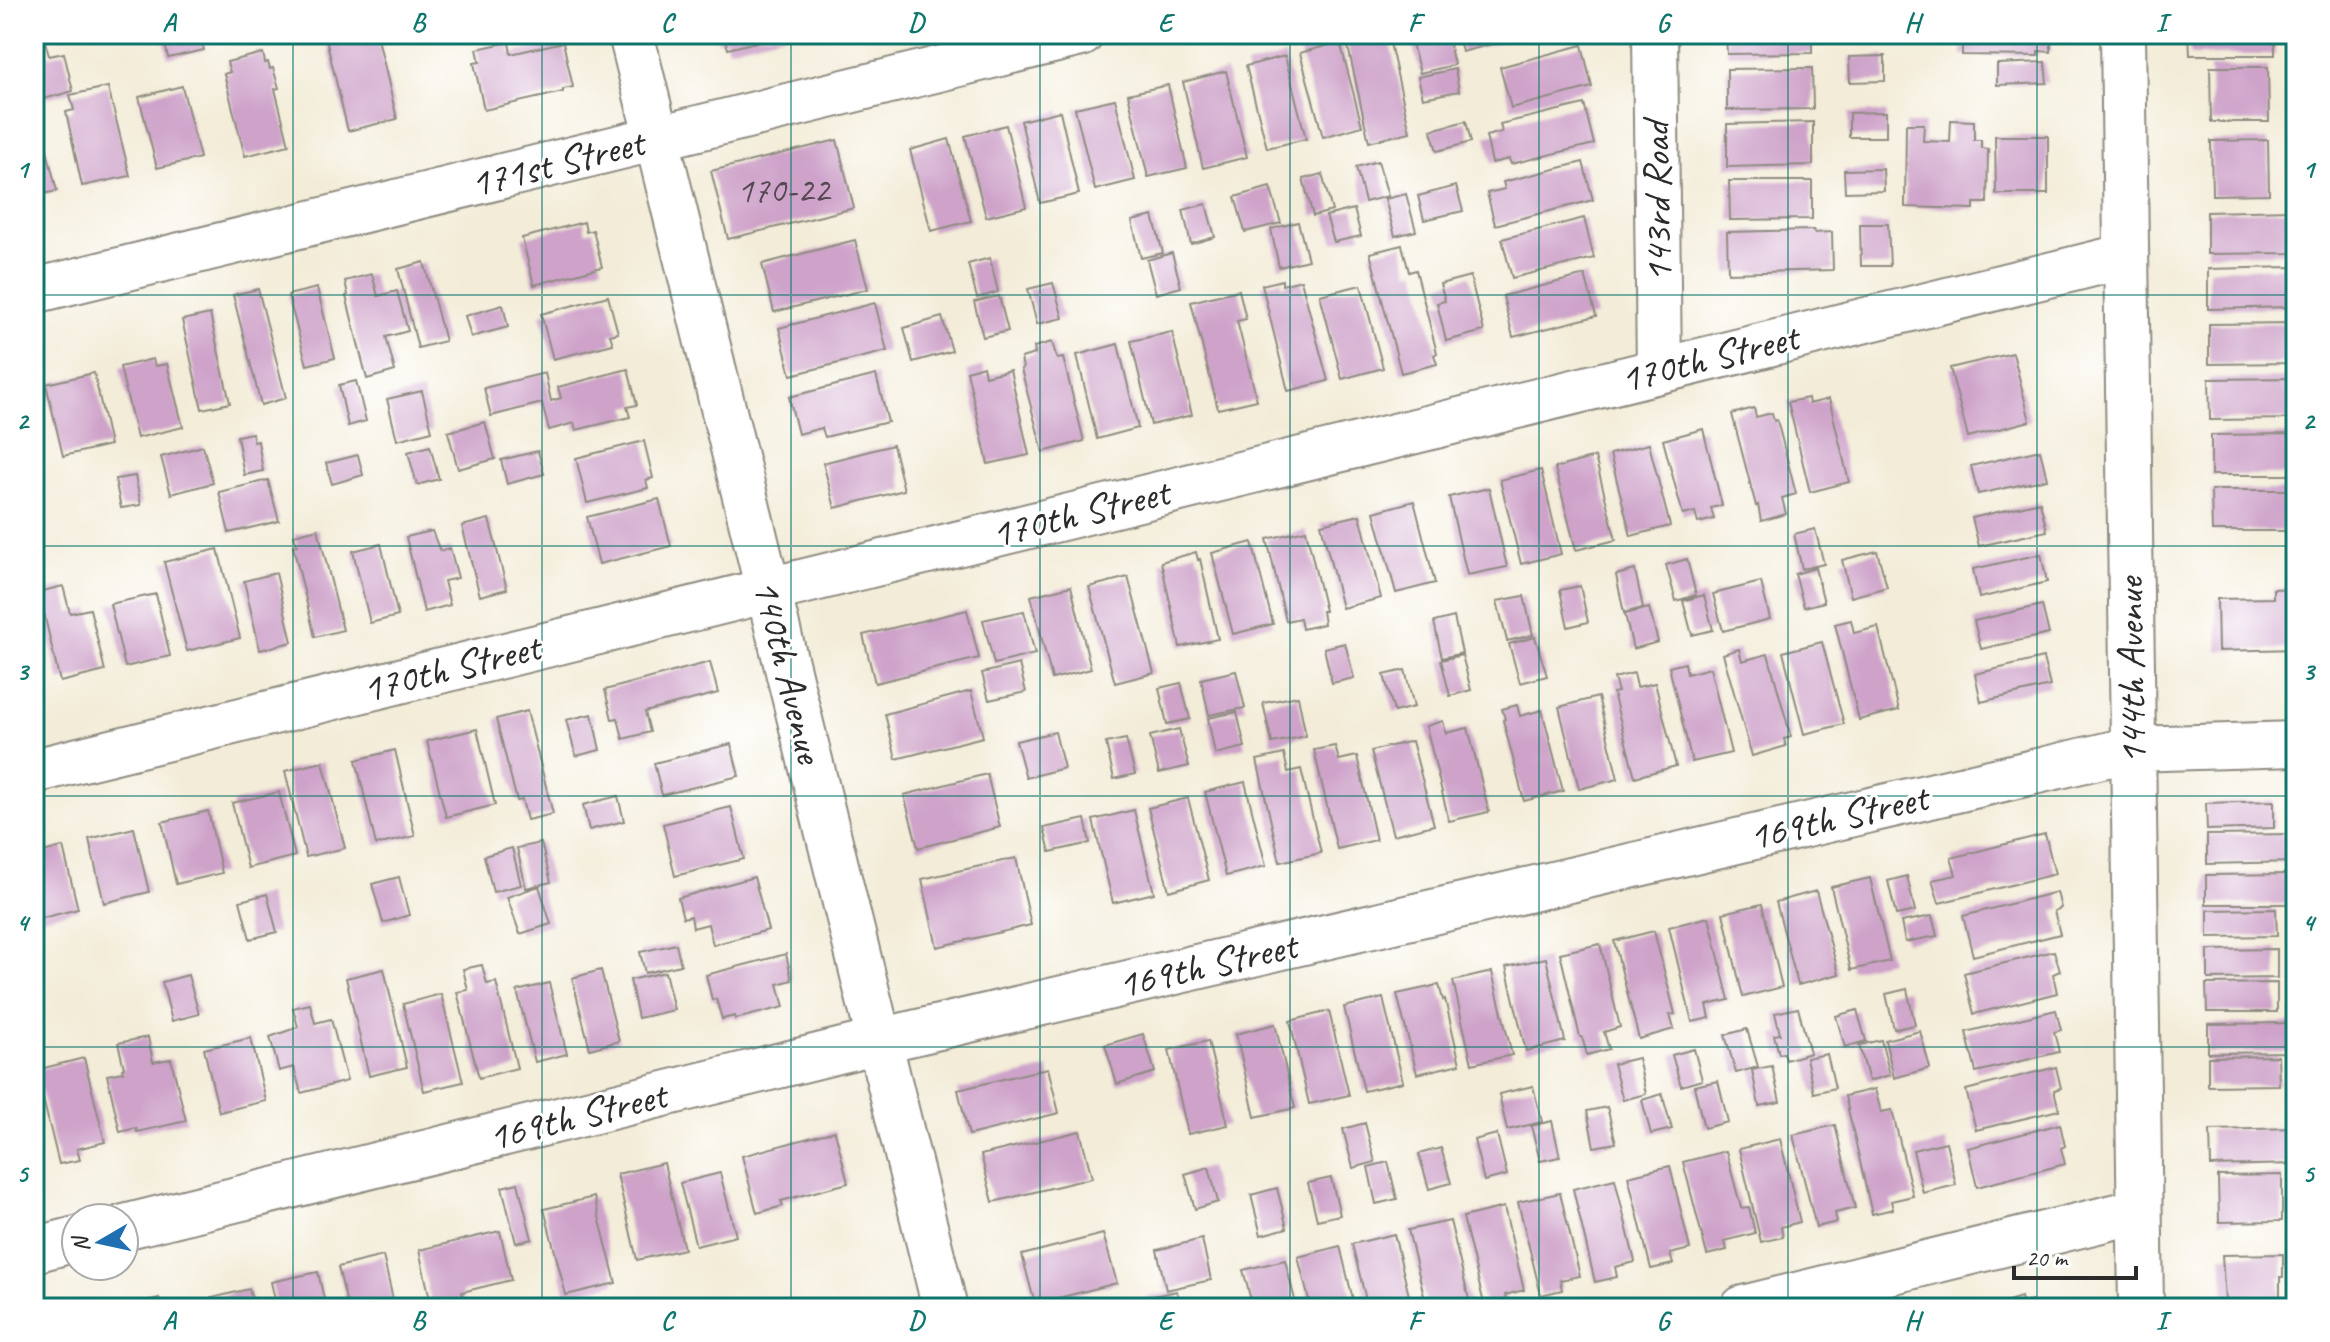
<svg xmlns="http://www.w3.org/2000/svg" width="2330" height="1342" viewBox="0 0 2330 1342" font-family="Caveat,sans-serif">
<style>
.building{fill:#cea2c9}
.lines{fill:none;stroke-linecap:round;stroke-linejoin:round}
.street-casing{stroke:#8f8c82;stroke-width:48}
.street{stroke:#fff;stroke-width:44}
.grid{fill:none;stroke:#0f766e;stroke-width:2;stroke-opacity:0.55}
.labels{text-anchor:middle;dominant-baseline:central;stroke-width:6;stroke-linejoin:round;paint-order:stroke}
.number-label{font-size:36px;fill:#544952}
.street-label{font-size:40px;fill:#2b2b2b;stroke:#fff}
.neatline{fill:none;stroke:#0f766e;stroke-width:3}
.grid-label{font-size:26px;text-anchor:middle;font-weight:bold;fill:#0f766e}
</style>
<rect width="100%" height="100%" fill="#fff"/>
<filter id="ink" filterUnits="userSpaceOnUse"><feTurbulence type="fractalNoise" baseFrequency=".0125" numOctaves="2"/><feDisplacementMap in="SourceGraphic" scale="16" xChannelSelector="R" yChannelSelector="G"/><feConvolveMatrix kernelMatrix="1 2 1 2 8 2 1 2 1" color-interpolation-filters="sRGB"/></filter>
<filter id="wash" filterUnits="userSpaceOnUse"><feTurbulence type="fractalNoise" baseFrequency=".006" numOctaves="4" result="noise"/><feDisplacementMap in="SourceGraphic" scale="32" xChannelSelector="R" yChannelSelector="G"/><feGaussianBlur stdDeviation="1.8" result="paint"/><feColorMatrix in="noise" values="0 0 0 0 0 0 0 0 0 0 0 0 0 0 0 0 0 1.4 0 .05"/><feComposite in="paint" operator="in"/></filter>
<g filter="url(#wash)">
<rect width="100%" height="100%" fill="#f3ecd8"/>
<g id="blocks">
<path class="building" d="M 34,34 L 43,34 L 49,56 L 64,53 L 73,91 L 44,99 L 34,59 Z
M 163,34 L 200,34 L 204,50 L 168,58 Z
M 347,34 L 377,34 L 397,119 L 348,131 L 326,39 Z
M 716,34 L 784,34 L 784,35 L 728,49 L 725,39 L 718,41 Z
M 1379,34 L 1388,34 L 1410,132 L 1369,142 L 1347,42 Z
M 1418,34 L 1447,34 L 1454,65 L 1420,73 L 1410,36 Z
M 1458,34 L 1526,34 L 1526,35 L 1462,52 Z
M 1726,34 L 1812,34 L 1812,53 L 1727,54 Z
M 1962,34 L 2051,34 L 2051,52 L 2038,51 L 2038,56 L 1962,55 Z
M 2189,34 L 2275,34 L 2275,55 L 2190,55 Z
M 509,42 L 511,54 L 563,42 L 573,87 L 563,89 L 563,92 L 484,110 L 474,63 L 480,62 L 477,49 Z
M 1340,42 L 1362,126 L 1323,137 L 1300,53 Z
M 1582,45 L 1592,87 L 1511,108 L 1500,67 Z
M 263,53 L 265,63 L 268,62 L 270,69 L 273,68 L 279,88 L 275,89 L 289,145 L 245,156 L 224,74 L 230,72 L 227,62 Z
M 1285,56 L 1306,139 L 1267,148 L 1246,66 Z
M 1885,56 L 1885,81 L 1850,82 L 1849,57 Z
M 2045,62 L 2047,83 L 1997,85 L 1997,64 Z
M 2210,67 L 2268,67 L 2269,122 L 2211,122 Z
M 1812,68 L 1813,109 L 1727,110 L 1727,69 Z
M 1455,69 L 1459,91 L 1423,98 L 1418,77 Z
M 1226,71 L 1247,157 L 1203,168 L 1183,82 Z
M 1168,85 L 1187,168 L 1148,177 L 1128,94 Z
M 182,86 L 200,158 L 157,168 L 139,97 Z
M 108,87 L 130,176 L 82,186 L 66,112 L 74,110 L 70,95 Z
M 1115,99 L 1135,180 L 1095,190 L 1075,108 Z
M 1584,104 L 1594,144 L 1511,164 L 1509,159 L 1492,163 L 1486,136 L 1502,132 L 1500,124 Z
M 1060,111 L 1079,194 L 1040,203 L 1021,121 Z
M 1886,112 L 1886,137 L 1849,137 L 1849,113 Z
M 39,119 L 57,191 L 34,196 L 34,120 Z
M 1951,120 L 1974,121 L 1974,140 L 1981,140 L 1981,148 L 1988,149 L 1987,203 L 1974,203 L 1974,209 L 1905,207 L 1906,124 L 1924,124 L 1923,141 L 1950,142 Z
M 1466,121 L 1471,142 L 1437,151 L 1431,130 Z
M 1813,122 L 1813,165 L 1727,167 L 1727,124 Z
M 1006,125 L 1026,207 L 986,217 L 965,136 Z
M 1995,136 L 2048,136 L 2048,194 L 1996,194 Z
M 949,139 L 971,221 L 931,231 L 910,150 Z
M 837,140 L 854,208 L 728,239 L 711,171 Z
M 2268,140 L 2269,194 L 2212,195 L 2211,141 Z
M 1378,161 L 1388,196 L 1365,202 L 1356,167 Z
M 1583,162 L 1593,200 L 1495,225 L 1487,193 L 1505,189 L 1503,182 Z
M 1883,169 L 1884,191 L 1845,192 L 1844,170 Z
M 1322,174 L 1332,211 L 1313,216 L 1303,179 Z
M 1729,181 L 1812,181 L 1812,219 L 1730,220 Z
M 1456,186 L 1463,211 L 1424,220 L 1418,196 Z
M 1270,187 L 1281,223 L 1245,232 L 1235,197 Z
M 1406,194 L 1416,231 L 1395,236 L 1385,199 Z
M 1206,204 L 1215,237 L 1191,244 L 1183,210 Z
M 1354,209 L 1361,236 L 1334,242 L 1326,216 Z
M 2291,210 L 2292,222 L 2296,222 L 2296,243 L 2291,243 L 2292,253 L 2207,254 L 2207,212 Z
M 1153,216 L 1163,253 L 1141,258 L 1132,221 Z
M 1584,218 L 1594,258 L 1512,278 L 1502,239 Z
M 584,222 L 586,232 L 593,230 L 602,267 L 534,285 L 522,238 Z
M 1298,222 L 1308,260 L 1279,267 L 1271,229 Z
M 1860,224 L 1888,224 L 1890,266 L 1861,266 Z
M 1814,230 L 1814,233 L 1832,232 L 1833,270 L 1728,273 L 1727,232 Z
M 855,240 L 868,289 L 774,312 L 762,264 Z
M 1402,245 L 1409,272 L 1416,270 L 1437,353 L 1434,355 L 1437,364 L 1401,373 L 1370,253 Z
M 1172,253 L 1181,287 L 1156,294 L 1147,260 Z
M 990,258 L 998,292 L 977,298 L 968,264 Z
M 424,262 L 445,341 L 418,348 L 398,269 Z
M 2291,267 L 2292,307 L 2208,309 L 2208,269 Z
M 372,274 L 378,296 L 397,291 L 408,331 L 386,337 L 395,371 L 367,379 L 346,296 L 348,295 L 345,281 Z
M 1585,275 L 1596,316 L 1513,337 L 1503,296 Z
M 1470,276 L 1484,331 L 1446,341 L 1437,303 L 1445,301 L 1440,284 Z
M 1282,280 L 1282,285 L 1301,280 L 1328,381 L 1288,391 L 1262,285 Z
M 1053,283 L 1063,318 L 1037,324 L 1028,289 Z
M 1361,285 L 1383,368 L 1342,379 L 1320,295 Z
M 317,288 L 335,358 L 307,365 L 288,295 Z
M 258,289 L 286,398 L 261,405 L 233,295 Z
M 1239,290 L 1246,319 L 1237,321 L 1257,400 L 1218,409 L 1191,302 Z
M 608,296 L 618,333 L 610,335 L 613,344 L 553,359 L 541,314 Z
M 999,296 L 1008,331 L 983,337 L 974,302 Z
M 875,303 L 887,351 L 791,375 L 779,328 Z
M 503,305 L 508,327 L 471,337 L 465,316 Z
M 210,314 L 230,403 L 202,409 L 182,320 Z
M 942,317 L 952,351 L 913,362 L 904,328 Z
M 2294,323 L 2294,363 L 2209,364 L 2209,324 Z
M 1172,332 L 1192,415 L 1151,425 L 1131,341 Z
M 1052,342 L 1057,359 L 1063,358 L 1084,441 L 1043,452 L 1021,369 L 1023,368 L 1021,358 L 1035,354 L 1034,347 Z
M 1118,344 L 1138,428 L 1097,439 L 1077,355 Z
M 2013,353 L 2030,421 L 1968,437 L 1950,368 Z
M 153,359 L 155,366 L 167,364 L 183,427 L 137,438 L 120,367 Z
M 983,366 L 985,376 L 1010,370 L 1029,455 L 988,464 L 967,371 Z
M 628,369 L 637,405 L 627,407 L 630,417 L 576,430 L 574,423 L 549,430 L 542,403 L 491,416 L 484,388 L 545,373 L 551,401 L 561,398 L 558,387 Z
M 94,373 L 110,445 L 63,456 L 46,384 Z
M 876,375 L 888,422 L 825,437 L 822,428 L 798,434 L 789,397 Z
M 2296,378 L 2296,403 L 2292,403 L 2292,419 L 2210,420 L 2209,379 Z
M 356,381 L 366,421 L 348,426 L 339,385 Z
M 422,391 L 432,431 L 397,440 L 387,399 Z
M 1808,398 L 1809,404 L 1829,399 L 1849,482 L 1810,492 L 1788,402 Z
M 1754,408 L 1756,417 L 1772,413 L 1774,421 L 1777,420 L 1796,494 L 1782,498 L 1786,514 L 1761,521 L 1758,505 L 1756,506 L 1732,414 Z
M 485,422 L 495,459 L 458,469 L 448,432 Z
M 1703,429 L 1722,505 L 1711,508 L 1714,519 L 1698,523 L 1695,512 L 1683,515 L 1663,440 Z
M 252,433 L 254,442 L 258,441 L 263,471 L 244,475 L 237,436 Z
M 2294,434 L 2295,475 L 2211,475 L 2211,435 Z
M 644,441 L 653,478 L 646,480 L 648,488 L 587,503 L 576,458 Z
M 1649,444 L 1670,526 L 1631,536 L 1610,454 Z
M 893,445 L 904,490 L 835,508 L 823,463 Z
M 203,446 L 213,483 L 171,494 L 161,457 Z
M 430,446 L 439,479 L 417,485 L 408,452 Z
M 2040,450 L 2047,479 L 1978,494 L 1971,466 Z
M 538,451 L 544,474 L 507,484 L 501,460 Z
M 358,455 L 363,475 L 332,484 L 326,463 Z
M 1595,457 L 1616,540 L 1576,550 L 1555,468 Z
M 1541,470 L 1561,554 L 1521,564 L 1500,480 Z
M 135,476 L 141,505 L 121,508 L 115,479 Z
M 268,480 L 279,521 L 229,533 L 219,492 Z
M 1489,488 L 1507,567 L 1467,575 L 1449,497 Z
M 2211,490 L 2296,490 L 2296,531 L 2212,531 Z
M 659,499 L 671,546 L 599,564 L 587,517 Z
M 1414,501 L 1435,583 L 1396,593 L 1374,512 Z
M 2040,502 L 2047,531 L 1979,546 L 1972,518 Z
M 1360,515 L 1381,598 L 1342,608 L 1321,524 Z
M 489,519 L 507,589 L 480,596 L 462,526 Z
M 318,529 L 343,630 L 315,637 L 293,546 L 297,545 L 294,535 Z
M 1815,529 L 1824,564 L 1802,569 L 1794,534 Z
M 1306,530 L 1325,611 L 1322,611 L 1324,624 L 1302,629 L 1300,618 L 1286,621 L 1267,539 Z
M 432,531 L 440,551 L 450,548 L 458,578 L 444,581 L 450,605 L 424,612 L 406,537 Z
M 1252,542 L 1273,624 L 1233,634 L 1212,553 Z
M 381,544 L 398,616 L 370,623 L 353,551 Z
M 218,549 L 240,638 L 187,651 L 164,562 Z
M 1877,551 L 1887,587 L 1851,597 L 1842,560 Z
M 1196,552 L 1198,560 L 1200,559 L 1218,639 L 1180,647 L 1161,562 Z
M 2041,554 L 2047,582 L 1979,598 L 1973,569 Z
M 1687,559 L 1696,595 L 1676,601 L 1666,565 Z
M 1815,568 L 1824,602 L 1804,607 L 1795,574 Z
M 1635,570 L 1643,608 L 1624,613 L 1616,575 Z
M 276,573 L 292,642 L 260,650 L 244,581 Z
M 1128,577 L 1154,673 L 1115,683 L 1089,587 Z
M 1761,582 L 1770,619 L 1723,631 L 1713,594 Z
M 63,586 L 70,613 L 90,609 L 105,671 L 60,682 L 39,592 Z
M 1071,586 L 1091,669 L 1052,679 L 1031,596 Z
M 1580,586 L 1588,622 L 1568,627 L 1560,590 Z
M 2296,588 L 2296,649 L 2218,651 L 2217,599 L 2273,598 L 2273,589 Z
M 156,594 L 170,656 L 125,667 L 110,604 Z
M 1704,595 L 1713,630 L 1692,635 L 1683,601 Z
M 1524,596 L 1533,635 L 1507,641 L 1497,601 Z
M 2042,605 L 2049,634 L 1981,649 L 1974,621 Z
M 1649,608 L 1658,642 L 1633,649 L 1625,614 Z
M 967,610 L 979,658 L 875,683 L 863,635 Z
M 1024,611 L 1035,654 L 994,664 L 983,620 Z
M 1454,617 L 1462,653 L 1442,658 L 1434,622 Z
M 1851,620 L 1854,633 L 1878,627 L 1899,710 L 1859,720 L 1835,624 Z
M 1535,637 L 1547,676 L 1520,683 L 1509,644 Z
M 1822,642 L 1844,724 L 1804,734 L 1783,652 Z
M 1345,643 L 1354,678 L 1332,683 L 1324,648 Z
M 1739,649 L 1742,661 L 1768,654 L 1791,737 L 1784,739 L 1786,746 L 1752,756 L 1723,654 Z
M 1462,655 L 1471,690 L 1450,696 L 1441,660 Z
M 2043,658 L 2050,686 L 1981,702 L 1975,674 Z
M 710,662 L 718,693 L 645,712 L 650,732 L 623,739 L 618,718 L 612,719 L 605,690 Z
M 1685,663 L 1687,674 L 1710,668 L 1731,753 L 1692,762 L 1669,667 Z
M 1019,664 L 1026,692 L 989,700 L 982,673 Z
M 1405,670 L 1414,707 L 1394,712 L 1384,675 Z
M 1236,671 L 1245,708 L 1209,715 L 1201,679 Z
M 1634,673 L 1637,687 L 1655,683 L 1676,766 L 1635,777 L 1613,693 L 1618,692 L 1614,678 Z
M 1181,683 L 1190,719 L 1167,724 L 1159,688 Z
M 971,691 L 983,737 L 896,759 L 885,714 Z
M 1298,696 L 1306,736 L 1272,743 L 1263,703 Z
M 1598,697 L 1618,779 L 1579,789 L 1559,707 Z
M 1517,705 L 1520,716 L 1542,710 L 1563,791 L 1524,801 L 1503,720 L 1505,719 L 1502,709 Z
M 527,711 L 553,814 L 527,820 L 522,800 L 517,801 L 496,719 Z
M 1237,712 L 1245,747 L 1215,754 L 1208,718 Z
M 592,714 L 600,750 L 576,756 L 566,720 Z
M 1443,721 L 1446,733 L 1468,728 L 1489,812 L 1449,821 L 1426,726 Z
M 477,729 L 495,805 L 446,817 L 427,741 Z
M 1179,729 L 1189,766 L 1159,773 L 1150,736 Z
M 1055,732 L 1064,768 L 1026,778 L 1016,741 Z
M 1126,739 L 1135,774 L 1114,779 L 1106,743 Z
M 1412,741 L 1434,825 L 1393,835 L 1371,751 Z
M 731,744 L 739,776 L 662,795 L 654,763 Z
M 1335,746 L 1339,760 L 1357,756 L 1376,840 L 1337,849 L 1314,750 Z
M 395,750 L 415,836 L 376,845 L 356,760 Z
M 1284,754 L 1288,772 L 1301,769 L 1321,853 L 1280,862 L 1257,760 Z
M 323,762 L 345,848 L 306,857 L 285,771 Z
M 987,774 L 1000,827 L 918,848 L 904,795 Z
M 1245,782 L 1266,866 L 1226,876 L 1205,792 Z
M 279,792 L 295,856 L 248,868 L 232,803 Z
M 618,796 L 624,821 L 589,830 L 583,805 Z
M 1188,798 L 1209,880 L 1169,891 L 1148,808 Z
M 2274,801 L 2274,828 L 2207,830 L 2206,803 Z
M 731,807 L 744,859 L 675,876 L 663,824 Z
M 1134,810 L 1154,893 L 1113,903 L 1093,820 Z
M 208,811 L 222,873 L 176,884 L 162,822 Z
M 1085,819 L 1090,843 L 1050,852 L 1044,828 Z
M 134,828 L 149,892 L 104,903 L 89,839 Z
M 2045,834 L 2055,874 L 1939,903 L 1932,880 L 1956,875 L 1951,858 Z
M 2296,834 L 2296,862 L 2207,864 L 2207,835 Z
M 541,843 L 551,882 L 526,888 L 517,848 Z
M 63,847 L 78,909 L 34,920 L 34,854 Z
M 512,848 L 521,885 L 493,892 L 484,856 Z
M 1016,858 L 1031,925 L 937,947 L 922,879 Z
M 2291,874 L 2290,904 L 2206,904 L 2206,875 Z
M 1907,876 L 1915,911 L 1896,915 L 1888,881 Z
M 399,877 L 409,915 L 383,923 L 372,884 Z
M 754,877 L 768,930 L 713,945 L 708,924 L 693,928 L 691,916 L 683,918 L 678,898 Z
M 1870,878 L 1890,961 L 1851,970 L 1831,887 Z
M 539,886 L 551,924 L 520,934 L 507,897 Z
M 1816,891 L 1839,974 L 1798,985 L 1776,902 Z
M 2057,892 L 2061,908 L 2054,911 L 2060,934 L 1973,956 L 1963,916 Z
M 267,894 L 277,932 L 250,939 L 240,901 Z
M 1762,904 L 1782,987 L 1743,997 L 1723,913 Z
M 2276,909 L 2277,936 L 2208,937 L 2208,910 Z
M 1932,916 L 1937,936 L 1905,942 L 1901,922 Z
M 1709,917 L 1729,1000 L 1707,1005 L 1710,1018 L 1692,1022 L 1669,927 Z
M 1654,931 L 1675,1014 L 1670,1015 L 1674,1029 L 1639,1039 L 1614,941 Z
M 676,944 L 681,965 L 645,973 L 640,952 Z
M 1600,944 L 1620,1027 L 1604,1032 L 1609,1049 L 1587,1055 L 1582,1037 L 1580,1037 L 1560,953 Z
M 2277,949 L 2277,978 L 2208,979 L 2208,950 Z
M 2054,951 L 2060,971 L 2053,974 L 2057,993 L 1974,1014 L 1964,973 Z
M 786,954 L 792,980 L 778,984 L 784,1007 L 735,1019 L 735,1016 L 722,1019 L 716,999 L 712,1000 L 706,975 Z
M 1546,958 L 1565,1041 L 1526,1051 L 1506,967 Z
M 482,965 L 487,984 L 496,982 L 517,1068 L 479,1078 L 457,992 L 468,990 L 463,969 Z
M 384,969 L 407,1067 L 369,1076 L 346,978 Z
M 601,970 L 619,1041 L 590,1049 L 572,978 Z
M 665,972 L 674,1010 L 638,1018 L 630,980 Z
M 1492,972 L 1512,1055 L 1472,1064 L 1453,981 Z
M 188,975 L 199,1014 L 172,1021 L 162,982 Z
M 549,983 L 567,1054 L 535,1062 L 517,991 Z
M 2277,983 L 2277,1012 L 2207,1012 L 2206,984 Z
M 1439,985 L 1443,1000 L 1445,999 L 1460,1064 L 1417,1074 L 1397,994 Z
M 1907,989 L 1915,1025 L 1894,1029 L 1886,994 Z
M 441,994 L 463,1082 L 424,1091 L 403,1004 Z
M 1383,998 L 1403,1082 L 1364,1091 L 1344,1007 Z
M 310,1004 L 315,1023 L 331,1019 L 347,1081 L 301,1093 L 294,1067 L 279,1071 L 270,1037 L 298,1027 L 293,1008 Z
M 1798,1008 L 1810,1053 L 1786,1060 L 1784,1053 L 1779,1054 L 1774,1035 L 1780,1034 L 1775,1013 Z
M 1857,1010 L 1866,1041 L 1845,1047 L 1836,1016 Z
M 2056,1010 L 2061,1030 L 2054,1032 L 2059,1052 L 1976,1072 L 1966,1032 Z
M 1329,1011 L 1349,1095 L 1309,1104 L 1290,1021 Z
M 2296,1023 L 2296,1052 L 2208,1053 L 2208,1024 Z
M 1275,1024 L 1295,1108 L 1255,1117 L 1236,1034 Z
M 1747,1029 L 1758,1067 L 1736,1073 L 1725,1035 Z
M 1920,1031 L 1930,1068 L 1894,1078 L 1885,1040 Z
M 1143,1034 L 1155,1072 L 1117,1084 L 1105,1045 Z
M 148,1037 L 153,1062 L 171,1059 L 186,1121 L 137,1132 L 136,1128 L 120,1132 L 107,1075 L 123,1072 L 122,1069 L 124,1068 L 118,1043 Z
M 251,1038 L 266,1101 L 219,1112 L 204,1049 Z
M 1881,1040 L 1890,1075 L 1869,1081 L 1859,1045 Z
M 1208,1041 L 1228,1125 L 1188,1134 L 1169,1050 Z
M 1694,1049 L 1702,1080 L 1681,1086 L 1672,1055 Z
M 1827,1054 L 1835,1088 L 1814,1093 L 1806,1058 Z
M 2278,1056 L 2279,1085 L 2208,1086 L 2208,1057 Z
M 84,1058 L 105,1142 L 77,1149 L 80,1160 L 59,1164 L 36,1070 Z
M 1638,1058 L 1646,1094 L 1623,1100 L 1613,1064 Z
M 1772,1066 L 1780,1102 L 1759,1106 L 1752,1070 Z
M 2056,1067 L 2061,1088 L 2054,1090 L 2059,1110 L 1976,1130 L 1966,1090 Z
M 1048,1068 L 1059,1113 L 969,1135 L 958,1090 Z
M 1718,1081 L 1728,1122 L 1704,1128 L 1694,1086 Z
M 1533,1086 L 1542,1122 L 1507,1130 L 1499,1094 Z
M 1875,1089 L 1881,1112 L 1892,1110 L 1913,1196 L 1891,1201 L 1893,1209 L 1872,1214 L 1845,1096 Z
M 1662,1094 L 1672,1129 L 1651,1134 L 1642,1100 Z
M 1607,1107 L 1616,1143 L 1594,1147 L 1587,1111 Z
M 1552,1121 L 1560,1157 L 1540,1161 L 1531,1126 Z
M 1365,1123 L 1375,1162 L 1353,1168 L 1343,1129 Z
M 2060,1124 L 2065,1146 L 2061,1148 L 2065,1164 L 1977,1187 L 1968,1148 Z
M 1835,1125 L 1855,1208 L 1835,1213 L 1837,1222 L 1816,1227 L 1793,1135 Z
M 2296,1128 L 2296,1164 L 2211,1166 L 2210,1130 Z
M 835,1131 L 848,1183 L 781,1201 L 783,1206 L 757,1213 L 742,1156 Z
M 1080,1131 L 1092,1178 L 993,1202 L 981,1155 Z
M 1497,1134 L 1507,1175 L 1484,1181 L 1474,1140 Z
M 1780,1139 L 1800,1222 L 1781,1227 L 1783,1237 L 1761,1242 L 1739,1149 Z
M 1946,1142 L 1956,1185 L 1923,1193 L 1913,1150 Z
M 1441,1148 L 1451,1183 L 1429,1189 L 1419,1154 Z
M 1726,1151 L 1741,1208 L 1749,1207 L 1755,1233 L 1725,1241 L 1727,1250 L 1707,1255 L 1683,1162 Z
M 1388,1162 L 1397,1199 L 1376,1204 L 1368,1167 Z
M 664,1163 L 684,1249 L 637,1260 L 617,1174 Z
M 1670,1166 L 1690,1249 L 1670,1254 L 1673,1264 L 1651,1269 L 1628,1176 Z
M 1209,1167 L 1218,1202 L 1195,1209 L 1185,1174 Z
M 720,1173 L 736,1236 L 696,1246 L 680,1183 Z
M 2282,1175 L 2282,1221 L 2219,1222 L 2218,1176 Z
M 1331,1178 L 1340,1215 L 1317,1220 L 1308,1183 Z
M 1615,1179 L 1635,1262 L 1615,1267 L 1617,1277 L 1595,1282 L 1573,1189 Z
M 518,1183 L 532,1239 L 516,1243 L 502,1187 Z
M 1277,1188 L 1287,1228 L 1261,1235 L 1251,1195 Z
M 1560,1193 L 1580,1276 L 1560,1280 L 1562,1290 L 1541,1295 L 1518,1202 Z
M 594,1197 L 616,1283 L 566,1295 L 544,1209 Z
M 1504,1207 L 1524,1290 L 1505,1295 L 1507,1304 L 1485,1308 L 1463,1217 Z
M 1450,1221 L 1470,1304 L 1451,1308 L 1427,1308 L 1408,1230 Z
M 500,1231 L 511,1280 L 462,1292 L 465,1308 L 434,1308 L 432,1299 L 430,1299 L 419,1250 Z
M 1103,1234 L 1117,1283 L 1035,1304 L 1022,1255 Z
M 1394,1234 L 1412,1308 L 1368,1308 L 1352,1244 Z
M 1202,1239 L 1211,1280 L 1166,1290 L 1157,1250 Z
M 1340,1246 L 1355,1308 L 1311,1308 L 1298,1257 Z
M 2283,1254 L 2283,1277 L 2280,1277 L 2280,1300 L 2225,1301 L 2222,1255 Z
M 383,1256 L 395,1308 L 348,1308 L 338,1267 Z
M 1285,1260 L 1297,1308 L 1253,1308 L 1243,1270 Z
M 318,1272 L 326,1308 L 277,1308 L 271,1282 Z
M 249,1289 L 254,1308 L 206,1308 L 204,1300 Z
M 1177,1291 L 1181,1308 L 1146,1308 L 1144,1298 Z
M 2021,1297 L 2023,1304 L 2031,1301 L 2033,1308 L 1986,1308 Z
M 159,1298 L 161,1308 L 135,1308 L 134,1304 Z"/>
</g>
</g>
<g filter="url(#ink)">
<use href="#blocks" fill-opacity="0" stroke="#8f8c82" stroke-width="2"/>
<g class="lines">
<defs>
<path id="street" d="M 631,34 L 945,1308
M 1655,34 L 1659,371
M 2123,34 L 2141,1308
M 34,291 L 1081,34
M 34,771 L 2126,256
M 124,1227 L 879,1041 L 2132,749 L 2296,744
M 34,1250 L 76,1239
M 1743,1308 L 2138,1211"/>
</defs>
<use href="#street" class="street-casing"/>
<use href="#street" class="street"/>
</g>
</g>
<path class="grid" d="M 293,34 L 293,1308M 542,34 L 542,1308M 791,34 L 791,1308M 1040,34 L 1040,1308M 1290,34 L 1290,1308M 1539,34 L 1539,1308M 1788,34 L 1788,1308M 2037,34 L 2037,1308M 34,295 L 2296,295M 34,546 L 2296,546M 34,796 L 2296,796M 34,1047 L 2296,1047"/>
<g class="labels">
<g class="number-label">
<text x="783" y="190">170-22</text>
</g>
<g class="street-label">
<text transform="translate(557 163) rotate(-14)">171st Street</text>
<text transform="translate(1657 202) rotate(-91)">143rd Road</text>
<text transform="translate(1709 358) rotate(-14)">170th Street</text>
<text transform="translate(1080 513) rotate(-14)">170th Street</text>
<text transform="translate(451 668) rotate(-14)">170th Street</text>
<text transform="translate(788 671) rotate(76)">140th Avenue</text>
<text transform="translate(2131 671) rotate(-91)">144th Avenue</text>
<text transform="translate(1838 817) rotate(-13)">169th Street</text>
<text transform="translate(1207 965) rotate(-13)">169th Street</text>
<text transform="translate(577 1116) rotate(-14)">169th Street</text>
</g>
</g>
<rect width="2330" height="1342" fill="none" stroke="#fff" stroke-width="88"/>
<g transform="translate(100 1242) rotate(261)"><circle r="38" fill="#ffffff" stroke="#aaaaaa" stroke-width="2"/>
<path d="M0-6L14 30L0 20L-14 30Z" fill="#1f6fb2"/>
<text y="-12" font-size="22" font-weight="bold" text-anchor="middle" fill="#2b2b2b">N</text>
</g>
<path d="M2014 1266v12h122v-12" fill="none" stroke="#2b2b2b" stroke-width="4"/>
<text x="2026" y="1266" font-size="24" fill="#2b2b2b" stroke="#ffffff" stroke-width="6" paint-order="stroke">20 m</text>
<rect x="44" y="44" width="2242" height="1254" class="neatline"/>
<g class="grid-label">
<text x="169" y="31">A</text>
<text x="418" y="31">B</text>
<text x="667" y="31">C</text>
<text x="916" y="31">D</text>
<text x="1165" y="31">E</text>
<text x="1414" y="31">F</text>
<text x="1663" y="31">G</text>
<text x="1912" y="31">H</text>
<text x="2161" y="31">I</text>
<text x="22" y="178">1</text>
<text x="2308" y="178">1</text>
<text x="22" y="429">2</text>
<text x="2308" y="429">2</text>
<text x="22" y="680">3</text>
<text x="2308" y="680">3</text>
<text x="22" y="931">4</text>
<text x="2308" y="931">4</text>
<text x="22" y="1182">5</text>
<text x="2308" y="1182">5</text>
<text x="169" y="1329">A</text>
<text x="418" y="1329">B</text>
<text x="667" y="1329">C</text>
<text x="916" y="1329">D</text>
<text x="1165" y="1329">E</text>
<text x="1414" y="1329">F</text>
<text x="1663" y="1329">G</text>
<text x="1912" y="1329">H</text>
<text x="2161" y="1329">I</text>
</g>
</svg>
